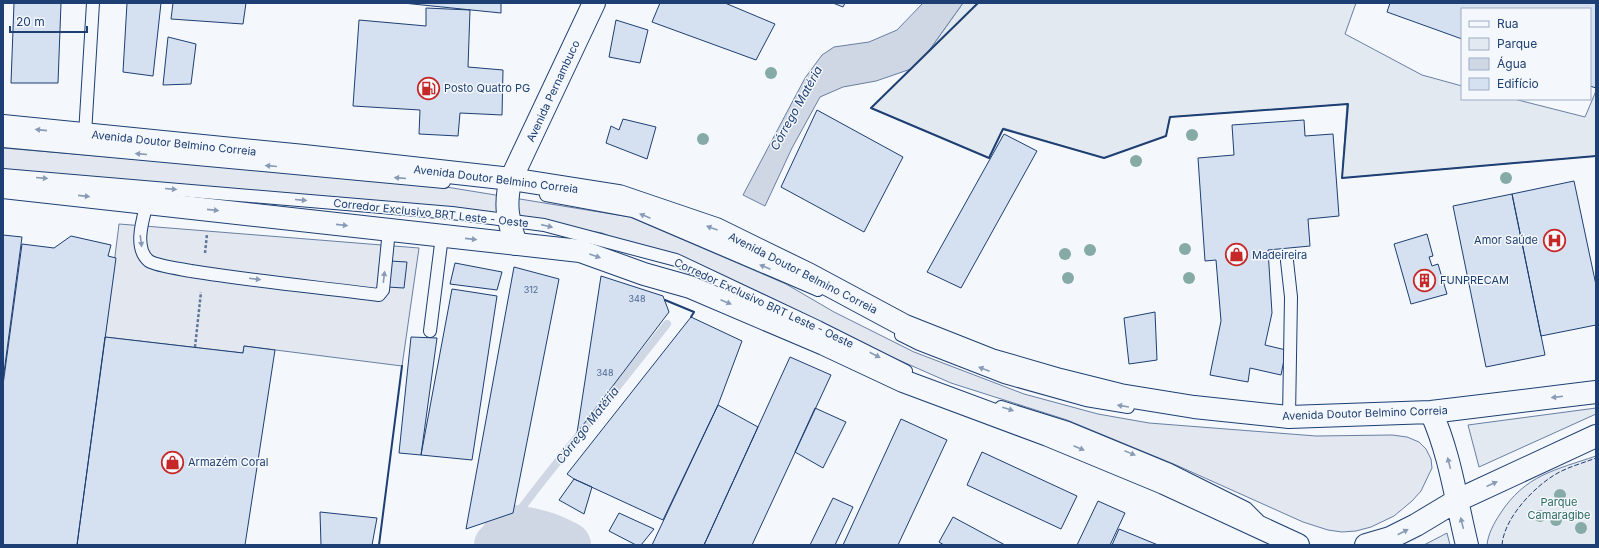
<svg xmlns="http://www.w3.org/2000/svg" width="1599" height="548" viewBox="0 0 1599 548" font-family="Inter,sans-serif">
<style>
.green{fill:#e3e9f0;stroke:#687fa3}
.parking{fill:#e3e8f0;stroke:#687fa3}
.water{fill:#cfd7e4;stroke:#687fa3}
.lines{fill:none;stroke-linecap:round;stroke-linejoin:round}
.stream{stroke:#cfd7e4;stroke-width:8}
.river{stroke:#cfd7e4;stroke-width:46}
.building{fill:#d5e0f0;stroke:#1d3f73}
.lane-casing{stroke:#1d3f73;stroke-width:14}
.secondary-casing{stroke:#1d3f73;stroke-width:24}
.primary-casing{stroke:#1d3f73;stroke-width:24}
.path{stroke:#5e769c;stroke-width:2.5;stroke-dasharray:3 2;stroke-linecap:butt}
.lane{stroke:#f4f7fb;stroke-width:12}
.secondary{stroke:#f4f7fb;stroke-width:22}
.primary{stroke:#f4f7fb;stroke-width:22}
.fence{stroke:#1d3f73;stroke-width:1;stroke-dasharray:5 2;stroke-linecap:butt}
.wall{stroke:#1d3f73;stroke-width:2}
.tree{fill:#86aba6}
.oneway{fill:#889bb7}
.labels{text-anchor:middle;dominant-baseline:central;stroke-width:3;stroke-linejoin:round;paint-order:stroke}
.number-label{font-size:9px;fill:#4b6792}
.poi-label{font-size:11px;fill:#1d3f73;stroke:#f4f7fb;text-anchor:start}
.street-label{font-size:11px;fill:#1d3f73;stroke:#f4f7fb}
.park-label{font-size:11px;fill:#2c6c60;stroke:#f4f7fb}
.water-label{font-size:12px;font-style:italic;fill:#1d3f73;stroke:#f4f7fb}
</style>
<rect width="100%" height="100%" fill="#f4f7fb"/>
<path class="green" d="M 963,3 L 1356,3 L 1345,34 L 1422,75 L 1462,86 L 1462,99 L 1514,99 L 1585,117 L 1596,91 L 1596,156 L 1342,178 L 1347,104 L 1170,117 L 1166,136 L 1104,158 L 1003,128 L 989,158 L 871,108 L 928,52 Z
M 1596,408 L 1596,414 L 1479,467 L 1468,425 Z
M 1596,456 L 1596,545 L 1487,545 C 1488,534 1494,523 1500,514 C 1525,475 1555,470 1596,456 Z
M 509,527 C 533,531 547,533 568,545 L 497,545 L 502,540 Z
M 1447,533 L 1450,545 L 1424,545 Z"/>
<path class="parking" d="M 3,148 L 428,184 L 630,217 L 786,284 L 834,312 L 914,352 L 1024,394 L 1098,414 L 1149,423 L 1316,436 L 1392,435 L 1407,437 L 1419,442 L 1426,449 L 1431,459 L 1432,468 L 1421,491 L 1412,501 L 1394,516 L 1371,527 L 1356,531 L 1342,532 L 1328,530 L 1303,522 L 1176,465 L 1067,420 L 951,383 L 862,344 L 795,311 L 602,233 L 507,216 L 3,171 Z
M 119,224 L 419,248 L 402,366 L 244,346 L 243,353 L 105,337 Z"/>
<path class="water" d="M 923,3 L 963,3 L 928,52 L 911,69 L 876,81 L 843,87 L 820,97 L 792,148 L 765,206 L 743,195 L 805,78 L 822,55 L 834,47 L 869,42 L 897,30 Z"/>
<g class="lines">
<path class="stream" d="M 509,527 L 517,514 L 540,484 L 667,324"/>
<path class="river" d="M 497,545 L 502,540 L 509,527 C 533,531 547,533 568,545"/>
</g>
<path class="building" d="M 14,3 L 61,3 L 58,83 L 11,83 Z
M 127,3 L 161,3 L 153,76 L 123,72 Z
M 173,3 L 246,3 L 243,24 L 171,19 Z
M 403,3 L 501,3 L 501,13 Z
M 660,3 L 725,3 L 775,24 L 756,60 L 652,22 Z
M 833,3 L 845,3 L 843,7 Z
M 1390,3 L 1596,3 L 1596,88 L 1590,86 L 1590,9 L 1462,9 L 1462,39 L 1387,12 Z
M 426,8 L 470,10 L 468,67 L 503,70 L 502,115 L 460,113 L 458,136 L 419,134 L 420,110 L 353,106 L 359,20 L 426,26 Z
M 616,20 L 648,30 L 640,63 L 609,57 Z
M 168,37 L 196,44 L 191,84 L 163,85 Z
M 817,110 L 903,157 L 864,232 L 781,187 Z
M 623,119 L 656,127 L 647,159 L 606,143 L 611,126 L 619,130 Z
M 1304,120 L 1305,136 L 1333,134 L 1339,216 L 1308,219 L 1310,246 L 1268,250 L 1272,313 L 1265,345 L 1286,350 L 1281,375 L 1250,368 L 1248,382 L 1210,375 L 1221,321 L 1216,260 L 1205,261 L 1198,158 L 1234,155 L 1232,125 Z
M 1004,134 L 1037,151 L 961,288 L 927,272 Z
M 1574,181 L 1596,285 L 1596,325 L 1541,336 L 1512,194 Z
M 1512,194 L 1545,355 L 1486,367 L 1453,206 Z
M 1427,234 L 1433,256 L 1429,257 L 1432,266 L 1438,264 L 1447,294 L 1411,304 L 1394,244 Z
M 3,235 L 22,237 L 3,380 Z
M 71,236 L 111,245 L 108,256 L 116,258 L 77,545 L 3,545 L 3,385 L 22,244 L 54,248 Z
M 390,261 L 407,262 L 404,288 L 387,287 Z
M 455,263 L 502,272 L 497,290 L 450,284 Z
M 514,267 L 559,279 L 513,513 L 466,529 Z
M 601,276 L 663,296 L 669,312 L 577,433 Z
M 452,289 L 497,296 L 472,460 L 421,455 Z
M 1155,312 L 1157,360 L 1129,364 L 1124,318 Z
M 691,317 L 742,341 L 718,405 L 663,520 L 574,479 L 567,474 Z
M 105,337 L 243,353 L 244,346 L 275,350 L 245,545 L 77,545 Z
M 411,337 L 437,338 L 421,455 L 399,453 Z
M 790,357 L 831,375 L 752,545 L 704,545 Z
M 718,405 L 758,427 L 704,545 L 652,545 Z
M 815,408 L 846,422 L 823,468 L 795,452 Z
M 901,419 L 947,440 L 898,545 L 843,545 Z
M 982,452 L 1077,496 L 1061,529 L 967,485 Z
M 574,479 L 592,487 L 584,514 L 559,500 Z
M 833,498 L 853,507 L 835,545 L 810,545 Z
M 1098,501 L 1125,513 L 1110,545 L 1077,545 Z
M 320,512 L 377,518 L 372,545 L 321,545 Z
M 619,513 L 654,529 L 641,545 L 636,545 L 609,531 Z
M 953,517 L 1005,545 L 944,545 L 939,542 Z
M 1119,529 L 1158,545 L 1112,545 Z"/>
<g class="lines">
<defs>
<path id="lane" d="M 85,134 L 93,3
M 3,141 L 444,182
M 3,175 L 452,213 L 544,225 L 676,260 L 818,327 L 906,371
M 546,195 L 633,211 L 818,290
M 147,203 C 143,219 133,248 149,261 C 157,266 181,269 191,271 C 253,281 316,287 379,295 L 383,290 L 389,230
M 1287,261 L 1291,297 L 1289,417
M 430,331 L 442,236
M 901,335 L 919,344 L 1004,377 L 1086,400 L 1128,407
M 1001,407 L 1068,428 L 1170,470 L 1246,508 L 1258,520"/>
<path id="secondary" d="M 516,244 C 508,220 504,205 511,179 L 594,3"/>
<path id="primary" d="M 3,126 L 304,156 L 511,179 L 619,196 L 716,229 L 810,275 L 905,326 L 991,360 L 1060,380 L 1120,395 L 1194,407 L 1289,417 L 1431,412 L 1596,392
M 3,187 L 580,251 L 644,274 L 690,287 L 824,344 L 903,381 L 1048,435 L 1164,483 L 1298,545
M 1431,412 C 1450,454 1456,500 1467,545
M 1366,545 L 1390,538 L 1416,525 L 1456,501 L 1596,436"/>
</defs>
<use href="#lane" class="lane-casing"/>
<use href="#secondary" class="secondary-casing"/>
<use href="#primary" class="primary-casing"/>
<path class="path" d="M 205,253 L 207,234
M 195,347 L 201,292"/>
<use href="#lane" class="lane"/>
<use href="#secondary" class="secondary"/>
<use href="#primary" class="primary"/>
<path class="fence" d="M 1502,545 C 1504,518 1534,487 1556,474 C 1568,467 1583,463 1596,458"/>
<path class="wall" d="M 978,3 L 871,108 L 989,158 L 1003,129 L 1104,158 L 1166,136 L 1170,117 L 1348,104 L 1342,178 L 1596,156
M 665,300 L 694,312 L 691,317
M 379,545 L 402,366"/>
</g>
<g class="tree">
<circle cx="771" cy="73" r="6"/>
<circle cx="1192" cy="135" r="6"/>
<circle cx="703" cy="139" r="6"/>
<circle cx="1136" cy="161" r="6"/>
<circle cx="1506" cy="178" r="6"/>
<circle cx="1185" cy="249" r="6"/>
<circle cx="1090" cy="250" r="6"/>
<circle cx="1065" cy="254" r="6"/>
<circle cx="1068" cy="278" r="6"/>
<circle cx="1189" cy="278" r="6"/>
<circle cx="1560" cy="495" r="6"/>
<circle cx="1540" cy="516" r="6"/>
<circle cx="1556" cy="520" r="6"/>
<circle cx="1581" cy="528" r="6"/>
</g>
<defs><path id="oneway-solid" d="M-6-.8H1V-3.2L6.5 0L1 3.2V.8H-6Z"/></defs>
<g class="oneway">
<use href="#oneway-solid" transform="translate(41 130) rotate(-174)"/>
<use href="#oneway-solid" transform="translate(141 154) rotate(-175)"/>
<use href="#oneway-solid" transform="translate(271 166) rotate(-175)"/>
<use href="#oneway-solid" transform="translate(42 178) rotate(5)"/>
<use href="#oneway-solid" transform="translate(400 178) rotate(-175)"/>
<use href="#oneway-solid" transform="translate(171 189) rotate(5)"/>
<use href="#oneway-solid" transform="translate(84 196) rotate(6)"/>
<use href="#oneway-solid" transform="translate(301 200) rotate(5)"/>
<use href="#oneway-solid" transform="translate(213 210) rotate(6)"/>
<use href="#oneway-solid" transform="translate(645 216) rotate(-157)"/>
<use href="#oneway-solid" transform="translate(342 225) rotate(6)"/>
<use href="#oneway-solid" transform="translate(547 226) rotate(13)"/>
<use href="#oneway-solid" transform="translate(712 228) rotate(-160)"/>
<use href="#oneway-solid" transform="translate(471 239) rotate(6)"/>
<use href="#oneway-solid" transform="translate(141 241) rotate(82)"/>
<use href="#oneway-solid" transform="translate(595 256) rotate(19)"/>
<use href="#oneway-solid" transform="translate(765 267) rotate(-157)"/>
<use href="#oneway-solid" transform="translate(384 277) rotate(-83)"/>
<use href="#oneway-solid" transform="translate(255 279) rotate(7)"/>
<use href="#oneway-solid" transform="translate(726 302) rotate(23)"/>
<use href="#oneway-solid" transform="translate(875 355) rotate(27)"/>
<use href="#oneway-solid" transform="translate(984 369) rotate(-159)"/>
<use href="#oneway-solid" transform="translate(1557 397) rotate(173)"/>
<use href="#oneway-solid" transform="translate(1123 406) rotate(-171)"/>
<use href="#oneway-solid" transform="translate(1008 409) rotate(17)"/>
<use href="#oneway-solid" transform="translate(1079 448) rotate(23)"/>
<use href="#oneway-solid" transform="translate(1130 453) rotate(22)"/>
<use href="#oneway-solid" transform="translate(1449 463) rotate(-104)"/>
<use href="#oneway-solid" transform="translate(1492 484) rotate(-25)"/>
<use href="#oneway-solid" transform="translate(1462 523) rotate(-104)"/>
<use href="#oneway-solid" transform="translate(1403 532) rotate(-27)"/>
</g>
<defs>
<symbol id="fuel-ring" viewBox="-11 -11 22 22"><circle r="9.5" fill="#f4f7fb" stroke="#c62828" stroke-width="1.5"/><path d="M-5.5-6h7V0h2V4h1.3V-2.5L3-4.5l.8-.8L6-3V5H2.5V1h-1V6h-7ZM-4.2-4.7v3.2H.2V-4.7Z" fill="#c62828"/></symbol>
<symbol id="hospital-ring" viewBox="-11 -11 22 22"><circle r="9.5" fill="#f4f7fb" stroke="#c62828" stroke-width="1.5"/><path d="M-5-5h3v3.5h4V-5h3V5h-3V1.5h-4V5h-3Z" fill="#c62828"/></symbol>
<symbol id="shop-ring" viewBox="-11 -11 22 22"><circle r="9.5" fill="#f4f7fb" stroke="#c62828" stroke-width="1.5"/><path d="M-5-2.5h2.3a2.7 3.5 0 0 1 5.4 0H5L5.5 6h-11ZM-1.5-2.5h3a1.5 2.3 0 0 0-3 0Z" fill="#c62828"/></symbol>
<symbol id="building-ring" viewBox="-11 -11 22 22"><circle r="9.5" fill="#f4f7fb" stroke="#c62828" stroke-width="1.5"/><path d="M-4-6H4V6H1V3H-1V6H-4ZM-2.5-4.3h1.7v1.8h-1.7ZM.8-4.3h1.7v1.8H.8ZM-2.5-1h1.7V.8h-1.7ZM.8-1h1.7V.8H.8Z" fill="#c62828"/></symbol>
</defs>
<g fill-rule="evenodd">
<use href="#fuel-ring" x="416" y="76" width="25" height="25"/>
<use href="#hospital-ring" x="1542" y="228" width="25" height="25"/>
<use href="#shop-ring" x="1224" y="242" width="25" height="25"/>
<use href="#building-ring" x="1412" y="268" width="25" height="25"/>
<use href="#shop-ring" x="160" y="450" width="25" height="25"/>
</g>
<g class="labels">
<g class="number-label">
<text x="531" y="289">312</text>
<text x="637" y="298">348</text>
<text x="605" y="372">348</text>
</g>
<g class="poi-label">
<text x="444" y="88">Posto Quatro PG</text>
<text x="1538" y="240" text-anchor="end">Amor Saúde</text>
<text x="1252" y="255">Madeireira</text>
<text x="1440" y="280">FUNPRECAM</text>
<text x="188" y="462">Armazém Coral</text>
</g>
<g class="street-label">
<text transform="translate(553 91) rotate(-65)">Avenida Pernambuco</text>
<text transform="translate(174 143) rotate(6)">Avenida Doutor Belmino Correia</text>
<text transform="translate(496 179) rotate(7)">Avenida Doutor Belmino Correia</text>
<text transform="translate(431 213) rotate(6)">Corredor Exclusivo BRT Leste - Oeste</text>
<text transform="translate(803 273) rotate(27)">Avenida Doutor Belmino Correia</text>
<text transform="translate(764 303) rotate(25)">Corredor Exclusivo BRT Leste - Oeste</text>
<text transform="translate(1365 413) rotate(-2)">Avenida Doutor Belmino Correia</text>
</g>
<g class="park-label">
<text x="1559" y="502">Parque<tspan x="1559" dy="13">Camaragibe</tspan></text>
</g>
<g class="water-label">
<text transform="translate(796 108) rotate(-61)">Córrego Matéria</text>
<text transform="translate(587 425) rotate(-52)">Córrego Matéria</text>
</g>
</g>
<rect width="1599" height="548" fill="none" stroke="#1d3f73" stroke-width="8"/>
<rect x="1461" y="8" width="130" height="92" fill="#f4f7fb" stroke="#9eadc5"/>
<rect x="1469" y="21" width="20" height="6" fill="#f4f7fb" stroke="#9eadc5"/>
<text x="1497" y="28" font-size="12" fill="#1d3f73">Rua</text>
<rect x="1469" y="38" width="20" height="12" fill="#e3e9f0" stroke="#9eadc5"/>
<text x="1497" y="48" font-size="12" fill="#1d3f73">Parque</text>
<rect x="1469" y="58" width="20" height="12" fill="#cfd7e4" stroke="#9eadc5"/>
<text x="1497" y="68" font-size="12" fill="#1d3f73">Água</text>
<rect x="1469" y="78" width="20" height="12" fill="#d5e0f0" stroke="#9eadc5"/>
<text x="1497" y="88" font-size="12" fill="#1d3f73">Edifício</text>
<path d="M10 26v6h77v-6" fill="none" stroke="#1d3f73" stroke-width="2"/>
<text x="16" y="26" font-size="12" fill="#1d3f73" stroke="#f4f7fb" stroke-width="3" paint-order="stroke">20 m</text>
</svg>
